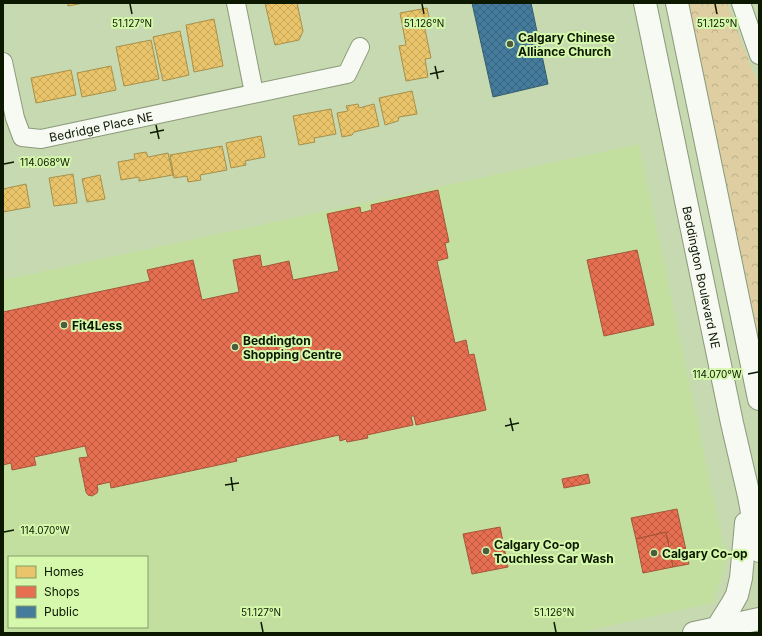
<svg xmlns="http://www.w3.org/2000/svg" width="762" height="636" viewBox="0 0 762 636" font-family="Inter,sans-serif">
<style>
.built{fill:#c2dfa0;fill-rule:evenodd}
.park{fill:url(#park-crowns)}
.homes{fill:url(#homes-cross-hatch);stroke:#a7904a}
.shops{fill:url(#shops-cross-hatch);stroke:#a55539}
.public{fill:url(#public-cross-hatch);stroke:#345d6e}
.lines{fill:none;stroke-linecap:round;stroke-linejoin:round}
.minor-casing{stroke:#8b9979;stroke-width:20}
.tertiary-casing{stroke:#8b9979;stroke-width:24}
.secondary-casing{stroke:#8b9979;stroke-width:24}
.minor{stroke:#f7f9f3;stroke-width:18}
.tertiary{stroke:#f7f9f3;stroke-width:22}
.secondary{stroke:#f7f9f3;stroke-width:22}
.ticks{fill:none;stroke:#0c1800;stroke-width:1.5}
.poi-dot{fill:#4d5c3e;stroke:#d5f8ac;stroke-width:1.5}
.labels{text-anchor:middle;dominant-baseline:central;stroke-width:4;stroke-linejoin:round;paint-order:stroke}
.poi-label{font-size:12px;font-weight:bold;fill:#0c1800;stroke:#d5f8ac;text-anchor:start}
.street-label{font-size:12px;fill:#0c1800;stroke:#d5f8ac}
.ticks-label{font-size:10px;text-anchor:middle;fill:#0c1800;stroke:#d5f8ac;stroke-width:4;stroke-linejoin:round;paint-order:stroke}
</style>
<defs>
<pattern id="park-crowns" width="20" height="18" patternUnits="userSpaceOnUse"><rect width="20" height="18" fill="#decea2"/><path d="M2 6a3 3 0 1 1 6 0M12 15a3 3 0 1 1 6 0" fill="none" stroke="#bdb08a"/></pattern>
<pattern id="homes-cross-hatch" width="8" height="8" patternUnits="userSpaceOnUse"><rect width="8" height="8" fill="#e9c46a"/><path d="M0 0l8 8M0 8l8-8" fill="none" stroke="#c7a85a"/></pattern>
<pattern id="shops-cross-hatch" width="8" height="8" patternUnits="userSpaceOnUse"><rect width="8" height="8" fill="#e76f51"/><path d="M0 0l8 8M0 8l8-8" fill="none" stroke="#ba5a41"/></pattern>
<pattern id="public-cross-hatch" width="8" height="8" patternUnits="userSpaceOnUse"><rect width="8" height="8" fill="#457b9d"/><path d="M0 0l8 8M0 8l8-8" fill="none" stroke="#38647e"/></pattern>
</defs>
<rect width="100%" height="100%" fill="#c7d9b0"/>
<path class="built" d="M 639,144 L 727,562 L 713,603 L 576,633 L 3,633 L 3,280 ZM 9,557 L 147,557 L 147,627 L 9,627 Z"/>
<path class="park" d="M 689,3 L 727,3 L 751,67 L 759,83 L 759,339 Z"/>
<path class="homes" d="M 68,3 L 84,3 L 68,6 Z
M 265,3 L 297,3 L 303,31 L 299,40 L 275,45 L 271,29 Z
M 427,8 L 430,22 L 424,25 L 431,58 L 425,59 L 428,77 L 406,81 L 399,46 L 406,45 L 400,13 Z
M 214,19 L 223,66 L 194,72 L 186,25 Z
M 180,31 L 189,75 L 163,81 L 153,37 Z
M 151,40 L 159,79 L 124,86 L 116,47 Z
M 111,66 L 116,90 L 82,97 L 77,73 Z
M 71,70 L 76,95 L 36,103 L 31,78 Z
M 412,91 L 417,114 L 399,117 L 398,121 L 385,125 L 379,98 Z
M 358,104 L 359,108 L 374,104 L 379,126 L 354,132 L 352,135 L 342,137 L 337,113 L 348,111 L 346,106 Z
M 331,109 L 336,134 L 314,138 L 315,142 L 299,145 L 293,116 Z
M 261,136 L 265,157 L 245,161 L 246,165 L 231,168 L 226,143 Z
M 222,146 L 227,170 L 200,175 L 201,180 L 188,182 L 187,176 L 174,178 L 170,155 Z
M 146,152 L 148,157 L 168,153 L 173,175 L 139,181 L 139,177 L 121,180 L 118,162 L 135,159 L 134,154 Z
M 73,174 L 77,203 L 54,206 L 49,178 Z
M 100,175 L 105,199 L 87,202 L 82,179 Z
M 26,184 L 30,207 L 3,212 L 3,189 Z"/>
<path class="shops" d="M 438,190 L 449,242 L 445,243 L 448,258 L 437,261 L 455,343 L 466,340 L 469,355 L 474,354 L 486,410 L 416,425 L 414,416 L 411,416 L 413,425 L 367,435 L 368,438 L 347,442 L 346,439 L 340,441 L 339,435 L 236,458 L 237,461 L 111,488 L 110,482 L 97,485 L 98,490 L 97,493 L 92,496 L 88,495 L 86,492 L 79,458 L 88,457 L 85,446 L 34,457 L 36,465 L 12,470 L 11,463 L 3,465 L 3,312 L 150,281 L 147,270 L 193,260 L 202,300 L 239,292 L 233,260 L 260,255 L 262,267 L 289,261 L 293,280 L 339,271 L 327,214 L 360,207 L 361,213 L 372,210 L 371,205 Z
M 637,250 L 654,325 L 604,336 L 587,260 Z
M 588,474 L 590,483 L 564,488 L 562,479 Z
M 677,509 L 689,564 L 673,567 L 666,532 L 636,539 L 631,518 Z
M 500,527 L 508,567 L 472,574 L 463,534 Z
M 666,532 L 673,567 L 643,573 L 636,539 Z"/>
<path class="public" d="M 472,3 L 531,3 L 548,84 L 493,97 Z"/>
<g class="lines">
<defs>
<g id="minor">
<path d="M 236,3 L 254,93"/>
<path d="M 741,3 L 759,55"/>
<path id="s1" d="M 3,62 L 15,118 L 22,137 L 41,139 L 347,74 L 360,47"/>
</g>
<path id="tertiary" d="M 694,633 L 759,619"/>
<g id="secondary">
<path id="s2" d="M 645,3 L 732,423 L 749,496 L 759,551"/>
<path d="M 677,3 L 759,399"/>
<path d="M 717,628 L 732,604 L 737,595 L 741,578 L 746,523"/>
</g>
</defs>
<use href="#minor" class="minor-casing"/>
<use href="#tertiary" class="tertiary-casing"/>
<use href="#secondary" class="secondary-casing"/>
<use href="#minor" class="minor"/>
<use href="#tertiary" class="tertiary"/>
<use href="#secondary" class="secondary"/>
</g>
<path class="ticks" d="M 130,4 L 132,14M 422,4 L 424,14M 715,4 L 717,14M 435,66 L 438,79M 430,74 L 444,71M 156,125 L 159,139M 150,133 L 164,130M 4,164 L 14,162M 748,374 L 758,372M 510,418 L 513,431M 505,426 L 519,423M 231,477 L 233,491M 225,485 L 239,483M 4,532 L 14,530M 261,622 L 263,632M 554,622 L 556,632"/>
<g class="poi-dot">
<circle cx="510" cy="44" r="4"/>
<circle cx="64" cy="325" r="4"/>
<circle cx="235" cy="347" r="4"/>
<circle cx="486" cy="551" r="4"/>
<circle cx="654" cy="553" r="4"/>
</g>
<g class="labels">
<g class="poi-label">
<text x="518" y="37">Calgary Chinese<tspan x="518" dy="14">Alliance Church</tspan></text>
<text x="72" y="325">Fit4Less</text>
<text x="243" y="340">Beddington<tspan x="243" dy="14">Shopping Centre</tspan></text>
<text x="494" y="544">Calgary Co-op<tspan x="494" dy="14">Touchless Car Wash</tspan></text>
<text x="662" y="553">Calgary Co-op</text>
</g>
<g class="street-label">
<text stroke="none"><textPath href="#s1" startOffset="158">Bedridge Place NE</textPath></text>
<text stroke="none"><textPath href="#s2" startOffset="280">Beddington Boulevard NE</textPath></text>
</g>
</g>
<g class="ticks-label">
<text x="132" y="27">51.127°N</text>
<text x="424" y="27">51.126°N</text>
<text x="717" y="27">51.125°N</text>
<text x="45" y="166">114.068°W</text>
<text x="717" y="378">114.070°W</text>
<text x="45" y="534">114.070°W</text>
<text x="261" y="616">51.127°N</text>
<text x="554" y="616">51.126°N</text>
</g>
<rect width="762" height="636" fill="none" stroke="#0c1800" stroke-width="8"/>
<rect x="8" y="556" width="140" height="72" fill="#d5f8ac" stroke="#859e67"/>
<rect x="16" y="566" width="20" height="12" fill="#e9c46a" stroke="#859e67"/>
<text x="44" y="576" font-size="12" fill="#0c1800">Homes</text>
<rect x="16" y="586" width="20" height="12" fill="#e76f51" stroke="#859e67"/>
<text x="44" y="596" font-size="12" fill="#0c1800">Shops</text>
<rect x="16" y="606" width="20" height="12" fill="#457b9d" stroke="#859e67"/>
<text x="44" y="616" font-size="12" fill="#0c1800">Public</text>
</svg>
